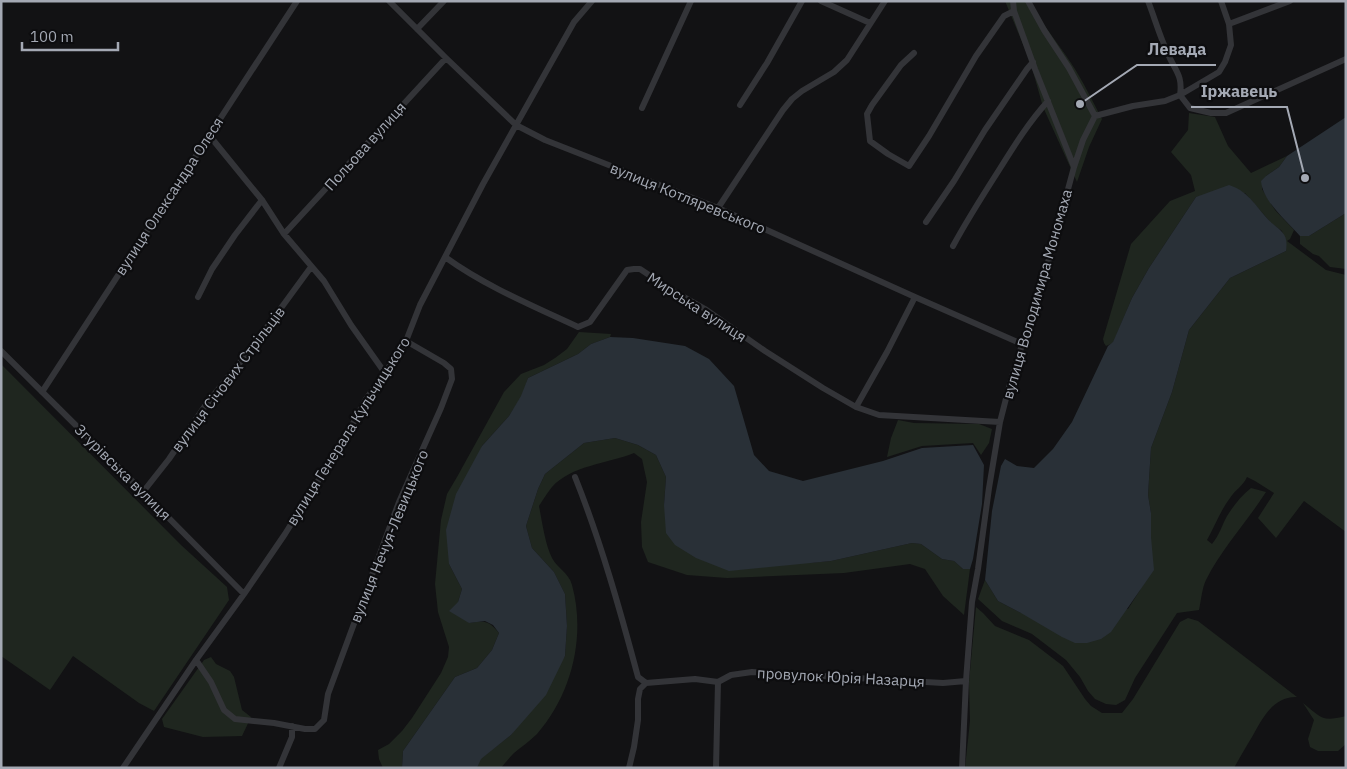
<svg xmlns="http://www.w3.org/2000/svg" width="1347" height="769" viewBox="0 0 1347 769" font-family="'IBM Plex Sans',sans-serif">
<style>
.green{fill:#1f261f}
.water{fill:#293037}
.lines{fill:none;stroke-linecap:round;stroke-linejoin:round}
.minor{stroke:#333438;stroke-width:6}
.labels{text-anchor:middle;dominant-baseline:central;stroke-width:4.5;stroke-linejoin:round;paint-order:stroke}
.street-label{font-size:15px;fill:#a4a9b4;stroke:#0d0d0f}
.leader{fill:none;stroke:#a4a9b4;stroke-width:2}
.callout-dot{fill:#a4a9b4;stroke:#0d0d0f;stroke-width:2}
.callout-label{font-size:16px;text-anchor:middle;font-weight:bold;fill:#a4a9b4;stroke:#0d0d0f;stroke-width:4.5;stroke-linejoin:round;paint-order:stroke}
</style>
<rect width="100%" height="100%" fill="#121214"/>
<path class="green" d="M 1005,1 L 1030,1 C 1041,23 1058,43 1071,63 C 1083,81 1092,100 1102,119 L 1089,147 L 1077,182 L 1043,107 L 1030,61 Z
M 1189,113 L 1215,117 L 1228,146 L 1251,173 L 1287,156 L 1279,167 L 1266,176 L 1262,189 L 1275,210 L 1294,230 L 1290,239 L 1287,241 L 1326,270 L 1346,275 L 1346,532 L 1304,501 L 1276,538 L 1258,518 L 1274,493 L 1255,481 L 1247,477 C 1243,486 1235,490 1230,498 C 1220,511 1215,526 1207,540 L 1212,544 C 1219,536 1222,525 1227,516 C 1234,505 1241,496 1251,488 L 1266,492 C 1247,522 1222,548 1206,580 C 1202,588 1201,601 1199,610 L 1177,613 L 1135,678 L 1125,700 L 1116,705 L 1106,704 L 1095,699 L 1088,691 L 1080,677 L 1066,660 L 1032,634 L 1002,621 L 978,599 L 985,580 L 998,601 L 1021,613 L 1128,609 L 1140,590 L 1151,537 L 1151,513 L 1148,495 L 1151,448 L 1172,392 L 1189,330 L 1230,278 L 1286,251 L 1282,231 L 1272,224 L 1245,193 L 1196,197 L 1149,268 L 1132,298 L 1113,343 L 1106,346 L 1104,343 L 1103,339 L 1131,244 L 1170,201 L 1195,191 L 1191,175 L 1171,152 L 1188,130 Z
M 1346,213 L 1346,269 L 1330,267 L 1319,256 L 1313,254 L 1300,244 L 1300,236 L 1309,236 Z
M 579,332 L 611,334 L 610,337 L 591,344 L 578,354 L 528,378 L 522,396 L 509,416 L 482,446 L 449,564 L 462,589 L 458,602 L 469,623 C 485,621 488,620 499,633 L 492,650 L 477,668 L 455,677 L 403,751 L 402,768 L 383,768 L 379,759 L 378,750 L 389,744 L 402,731 L 412,718 L 441,673 L 448,657 L 449,647 L 438,612 L 435,584 L 441,520 L 447,494 L 457,477 L 504,392 L 521,374 L 544,365 L 555,358 L 567,349 Z
M 1,364 L 181,545 L 227,587 L 229,600 L 154,711 L 139,703 L 73,656 L 50,690 L 1,656 Z
M 898,420 L 914,423 L 979,424 L 992,429 L 989,443 L 981,455 L 973,443 L 922,446 L 887,457 L 891,438 Z
M 615,438 L 638,445 L 656,455 L 666,477 L 664,505 L 808,563 L 831,561 L 912,543 L 921,544 L 942,559 L 954,561 L 963,569 L 970,569 L 964,615 L 943,596 L 925,569 L 910,564 L 844,573 L 727,578 L 687,575 L 648,562 L 642,547 L 641,522 L 647,482 L 642,459 L 634,453 C 607,464 572,465 552,487 C 547,493 543,500 539,506 C 542,521 545,544 552,558 C 557,568 569,573 572,585 C 586,636 572,694 537,734 C 530,741 521,747 514,753 C 509,758 505,763 501,768 L 477,768 L 480,759 L 511,735 L 565,656 L 567,626 L 565,594 L 554,572 L 532,548 L 526,526 L 538,489 L 545,474 L 584,443 Z
M 976,607 L 983,613 L 995,626 L 1029,640 L 1063,666 L 1085,699 L 1091,706 L 1102,713 L 1122,713 L 1133,699 L 1180,622 L 1188,618 L 1198,621 L 1297,697 C 1273,696 1262,719 1252,737 C 1246,747 1240,757 1234,768 L 965,768 L 970,721 L 969,682 Z
M 211,657 L 216,664 L 230,671 L 234,677 L 242,710 L 251,717 L 242,736 L 203,737 L 164,727 L 162,719 L 204,660 Z
M 1303,703 C 1322,718 1321,722 1346,716 L 1346,744 L 1338,751 L 1318,751 L 1310,747 L 1308,739 L 1314,720 Z"/>
<path class="water" d="M 1346,117 L 1346,213 L 1309,236 L 1300,236 C 1287,221 1263,202 1261,181 L 1266,176 L 1279,167 L 1287,156 Z
M 1229,185 C 1251,192 1257,210 1273,224 C 1276,227 1280,229 1282,232 C 1287,237 1287,244 1286,251 L 1230,278 L 1189,330 L 1172,392 L 1151,448 L 1148,495 L 1151,513 L 1151,537 L 1154,570 L 1111,632 L 1101,639 L 1087,643 L 1075,643 L 1062,637 L 1021,613 L 998,601 L 985,580 L 992,511 L 1001,466 L 1005,459 L 1017,466 L 1034,468 L 1053,449 L 1072,422 L 1108,346 L 1113,342 L 1132,298 L 1149,268 L 1196,197 Z
M 610,337 L 633,338 L 685,346 L 709,359 L 734,386 L 754,455 L 769,471 L 803,481 L 883,461 L 922,448 L 973,445 L 984,465 L 982,504 L 973,559 L 970,569 L 963,569 L 954,561 L 942,559 L 921,544 L 912,543 L 831,561 L 729,571 L 696,558 L 675,545 L 666,533 L 664,505 L 666,477 L 656,455 L 638,445 L 615,438 L 584,443 L 545,474 L 538,489 L 526,526 L 532,548 L 554,572 L 565,594 L 567,626 L 565,656 L 546,695 L 511,735 L 481,759 L 477,768 L 402,768 L 403,751 L 455,677 L 477,668 L 492,650 L 499,633 L 493,625 L 485,621 L 469,623 L 449,611 L 458,602 L 462,589 L 449,564 L 446,530 L 456,494 L 482,446 L 509,416 L 521,396 L 528,378 L 578,354 L 591,344 Z"/>
<g class="lines">
<path class="minor" d="M 389,1 L 446,58 L 516,125 L 545,140 L 718,208 L 915,297 L 1022,344
M 821,1 L 870,23
M 1013,1 L 1014,11 L 1035,69 L 1074,167
M 1148,1 C 1155,19 1160,37 1168,54 C 1175,71 1183,75 1180,95
M 1221,1 L 1229,24
M 417,29 L 444,1
M 914,53 L 901,65 L 872,105 L 867,114 L 870,141 L 888,154 L 909,166 L 929,136 L 976,56 L 1004,16 L 1014,11
M 1180,95 L 1190,108 L 1211,113 L 1226,113 L 1346,59
M 740,105 L 767,63 L 802,1
M 642,108 L 691,1
M 1095,116 L 1133,106 L 1165,101 L 1180,95 L 1219,72 L 1225,62 L 1231,45 L 1229,24 L 1290,1
M 209,135 L 262,200 L 284,234 L 324,281 L 351,325 L 385,373
M 718,208 L 783,110 L 792,99 L 802,91 L 834,72 L 847,60 L 885,1
M 926,222 L 954,181 L 985,130 L 1027,69 L 1033,62
M 284,234 L 446,58
M 953,246 C 967,220 983,195 999,170 C 1014,146 1029,122 1048,101
M 445,257 C 485,286 533,306 578,327 L 590,322 L 627,270 L 634,269 L 640,269 L 670,289 L 705,309 L 765,351 L 823,388 L 856,407 L 879,415 L 1000,422
M 198,297 L 212,269 L 235,235 L 262,200
M 1,351 L 143,492 L 244,594
M 42,392 L 297,1
M 856,407 L 887,352 L 915,297
M 575,477 C 601,542 620,610 638,677 L 646,683
M 143,492 L 169,459 L 205,406 L 254,345 L 311,267
M 196,660 L 211,682 L 224,710 L 235,719 L 274,723 L 305,729 L 315,729 L 324,720 L 328,694 L 399,502 L 441,408 L 452,379 L 451,369 L 444,363 L 406,341
M 123,768 L 196,660 L 244,594 L 285,534 L 349,431 L 366,399 L 385,373 L 406,341 L 420,305 L 483,184 L 574,22 L 592,1
M 279,768 L 292,737 L 292,726
M 629,768 L 634,747 L 638,720 L 638,699 L 640,689 L 646,683 L 695,679 L 718,682
M 716,768 L 718,682 L 731,675 L 752,672 L 943,683 L 966,681
M 962,768 L 966,681 L 972,602 L 978,569 L 989,488 L 1000,422 L 1010,383 L 1050,256 L 1074,167 L 1083,140 L 1095,116 L 1069,68 L 1044,30 L 1028,1"/>
</g>
<g class="labels">
<g class="street-label">
<text transform="translate(365 146) rotate(-48)">Польова вулиця</text>
<text transform="translate(169 196) rotate(-57)">вулиця Олександра Олеся</text>
<text transform="translate(688 198) rotate(22)">вулиця Котляревського</text>
<text transform="translate(1037 294) rotate(-74)">вулиця Володимира Мономаха</text>
<text transform="translate(697 307) rotate(33)">Мирська вулиця</text>
<text transform="translate(228 379) rotate(-53)">вулиця Січових Стрільців</text>
<text transform="translate(348 431) rotate(-58)">вулиця Генерала Кульчицького</text>
<text transform="translate(123 472) rotate(45)">Згурівська вулиця</text>
<text transform="translate(389 536) rotate(-68)">вулиця Нечуя-Левицького</text>
<text transform="translate(841 677) rotate(3)">провулок Юрія Назарця</text>
</g>
</g>
<path class="leader" d="M1080 104L1137 65H1216M1305 178L1287 107H1191"/>
<g class="callout-dot">
<circle cx="1080" cy="104" r="5"/>
<circle cx="1305" cy="178" r="5"/>
</g>
<g class="callout-label">
<text x="1177" y="55">Левада</text>
<text x="1239" y="97">Іржавець</text>
</g>
<rect width="1347" height="769" fill="none" stroke="#a4a9b4" stroke-width="5"/>
<path d="M22 42v8h96v-8" fill="none" stroke="#a4a9b4" stroke-width="2.5"/>
<text x="30" y="42" font-size="15" fill="#a4a9b4" stroke="#0d0d0f" stroke-width="4" paint-order="stroke">100 m</text>
</svg>
